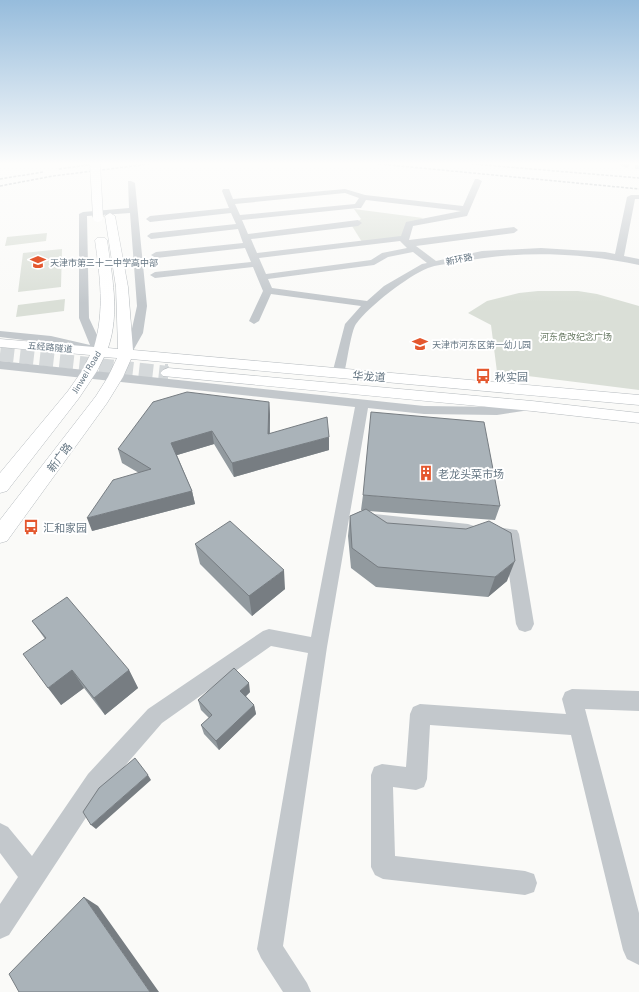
<svg xmlns="http://www.w3.org/2000/svg" width="639" height="992" viewBox="0 0 639 992" font-family="'Exo 2','Noto Sans SC',sans-serif">
<style>
.green{fill:#dadfd7}
.lines{fill:none;stroke-linecap:round;stroke-linejoin:round}
.major-tunnel-far1{stroke:#d5d9db;stroke-width:14;stroke-dasharray:14 6;stroke-linecap:butt}
.major-tunnel{stroke:#d5d9db;stroke-width:18;stroke-dasharray:18 8;stroke-linecap:butt}
.major-casing{stroke:#b5babe;stroke-width:1}
.minor{fill:#c3c8cc;fill-rule:evenodd}
.major{fill:#fff;fill-rule:evenodd}
.rail{stroke:#a2aab0;stroke-width:1.5;stroke-dasharray:3 1.5;stroke-linecap:butt}
.major-bridge-casing{stroke:#b5babe;stroke-width:11;stroke-linecap:butt}
.major-bridge{stroke:#fff;stroke-width:10}
.wall{fill:#929a9f}
.shaded-wall{fill:#777d82}
.building{fill:#aab3b9;stroke:#777d82}
.labels{text-anchor:middle;dominant-baseline:central;stroke-width:4;stroke-linejoin:round;paint-order:stroke}
.far-street-label{font-size:9px;fill:#657683;stroke:#fff}
.far-poi-label{font-size:9px;fill:#657683;stroke:#fff;text-anchor:start}
.far-park-label{font-size:9px;fill:#687a64;stroke:#fff}
.street-label{font-size:11px;fill:#657683;stroke:#fff}
.poi-label{font-size:11px;fill:#657683;stroke:#fff;text-anchor:start}
</style>
<rect width="100%" height="100%" fill="#fafaf8"/>
<path class="green" d="M 354,209 L 423,218 L 408,226 L 404,237 L 362,242 L 352,226 L 361,219 Z
M 47,233 L 46,241 L 5,246 L 7,237 Z
M 62,249 L 61,287 L 18,292 L 23,253 Z
M 538,291 L 578,291 L 597,294 L 639,306 L 639,390 L 497,372 L 491,325 L 468,313 L 487,301 L 519,293 Z
M 65,299 L 64,311 L 16,317 L 18,305 Z"/>
<g class="lines">
<path class="major-tunnel-far1" d="M 0,354 L 168,373"/>
<path class="major-tunnel" d="M 165,373 L 168,373"/>
<defs>
<path id="major" d="M 110,213 L 115,216 L 128,287 L 133,350 L 639,395 L 639,405 L 131,359 L 123,377 L 107,403 L 7,541 L 0,543 L 0,520 L 96,396 L 108,377 L 117,358 L 104,357 L 97,371 L 79,398 L 7,491 L 0,493 L 0,473 L 68,391 L 82,371 L 90,355 L 0,347 L 0,339 L 94,347 C 105,311 100,276 95,240 L 97,238 L 105,238 L 107,240 C 112,276 120,313 108,348 L 118,349 L 116,287 L 105,216 Z
M 168,368 L 532,401 L 639,413 L 639,423 L 532,411 L 163,376 L 160,373 L 163,370 Z"/>
</defs>
<use href="#major" class="major-casing"/>
<path class="minor" d="M 618,164 L 627,164 L 630,166 L 626,168 Z
M 635,165 L 639,165 L 639,169 L 635,169 Z
M 475,179 L 478,179 L 482,181 L 467,216 L 413,226 L 409,240 L 514,227 L 518,230 L 514,233 L 416,246 L 436,261 L 482,251 L 541,248 L 605,252 L 615,254 L 627,197 L 631,195 L 639,195 L 639,199 L 635,199 L 624,256 L 639,259 L 639,265 C 579,252 515,250 455,263 C 446,264 436,265 428,268 C 408,276 369,306 356,324 C 351,331 347,363 344,374 L 342,377 L 334,377 L 332,374 L 345,324 L 361,306 L 271,294 L 259,321 L 254,324 L 249,321 L 263,291 L 253,267 L 155,278 L 150,275 L 155,272 L 251,262 L 245,248 L 156,258 L 151,255 L 156,252 L 243,243 L 238,229 L 151,239 L 147,236 L 151,233 L 236,224 L 231,213 L 150,222 L 146,219 L 150,216 L 229,208 L 222,191 L 223,189 L 229,189 L 233,199 L 345,189 L 365,195 L 463,206 ZM 345,193 L 359,198 L 355,204 L 240,215 L 235,204 ZM 366,200 L 461,211 L 406,222 L 401,236 L 257,253 L 251,239 L 358,226 L 362,223 L 358,220 L 248,234 L 242,220 L 358,208 L 361,208 ZM 400,241 L 407,248 L 382,253 L 371,260 L 266,274 L 259,258 ZM 413,252 L 427,263 L 422,264 L 384,286 L 367,301 L 272,288 L 268,279 L 374,265 L 388,257 Z
M 128,181 L 131,181 L 135,183 L 147,306 L 143,333 L 130,356 L 122,356 L 120,354 L 131,333 L 137,306 L 130,213 L 87,216 L 89,318 L 105,352 L 103,354 L 99,355 L 63,345 L 0,337 L 0,331 L 51,336 L 90,345 L 79,318 L 79,214 L 83,212 L 129,208 Z
M 0,361 L 424,406 L 497,407 L 530,402 L 535,403 L 536,406 L 535,409 L 530,410 L 497,415 L 424,414 L 368,408 L 327,647 L 283,946 L 307,983 L 311,992 L 283,992 L 261,958 L 257,949 L 308,653 L 271,646 L 162,723 L 104,790 L 9,935 L 0,939 L 0,904 L 18,877 L 0,853 L 0,823 L 8,827 L 32,856 L 88,774 L 148,709 L 263,631 L 269,629 L 311,637 L 355,407 L 0,369 Z
M 365,513 L 468,524 L 474,526 L 476,530 L 474,534 L 468,536 L 365,525 L 360,523 L 357,519 L 360,515 Z
M 490,526 L 517,530 L 519,534 L 534,624 L 531,630 L 525,632 L 519,630 L 516,624 L 504,539 L 484,536 L 482,532 L 484,528 Z
M 572,689 L 639,691 L 639,711 L 585,709 L 639,913 L 639,965 L 627,959 L 623,950 L 571,735 L 430,725 L 427,779 L 424,787 L 416,790 L 393,787 L 395,856 L 525,871 L 534,874 L 537,883 L 534,892 L 525,895 L 383,879 L 375,875 L 371,867 L 371,775 L 374,767 L 382,764 L 406,767 L 410,714 L 413,707 L 420,704 L 566,714 L 562,699 L 565,692 Z"/>
<use href="#major" class="major"/>
<path class="rail" d="M 379,164 L 639,189
M 471,164 L 639,178
M 59,169 L 95,164
M 0,179 L 43,172
M 0,186 L 53,176 L 149,164"/>
<defs>
<path id="major-bridge" d="M 95,164 L 98,217"/>
</defs>
<use href="#major-bridge" class="major-bridge-casing"/>
<use href="#major-bridge" class="major-bridge"/>
</g>
<path class="wall" d="M 269,402 L 270,415 L 270,433 L 329,450 L 234,477 L 214,444 L 177,455 L 192,491 L 195,504 L 92,531 L 139,473 L 122,463 L 118,449 Z
M 363,495 L 500,506 L 495,520 L 368,511 L 387,523 L 507,581 L 488,597 L 376,587 L 351,568 L 348,536 L 350,516 L 363,510 L 361,510 Z
M 195,544 L 285,589 L 252,616 L 200,564 Z
M 32,621 L 129,670 L 138,688 L 105,715 L 84,688 L 61,705 L 45,639 Z
M 250,692 L 246,696 L 254,705 L 256,714 L 219,750 L 204,734 L 201,725 L 209,718 L 201,710 L 198,700 Z"/>
<path class="shaded-wall" d="M 269,402 L 270,415 L 269,447 L 268,434 Z
M 212,431 L 214,444 L 174,456 L 171,443 Z
M 329,437 L 329,450 L 234,477 L 232,463 Z
M 192,491 L 195,504 L 92,531 L 87,518 Z
M 515,561 L 507,581 L 488,597 L 495,577 Z
M 284,570 L 285,589 L 252,616 L 249,596 Z
M 72,670 L 84,688 L 61,705 L 48,688 Z
M 129,670 L 138,688 L 105,715 L 94,698 Z
M 249,683 L 250,692 L 242,700 L 240,691 Z
M 254,705 L 256,714 L 219,750 L 216,741 Z
M 148,775 L 151,780 L 96,829 L 91,825 Z
M 84,897 L 98,906 L 159,992 L 150,992 Z"/>
<path class="building" d="M 187,392 L 269,402 L 268,434 L 327,417 L 329,437 L 232,463 L 212,431 L 171,443 L 192,491 L 87,518 L 113,480 L 151,469 L 118,449 L 153,402 Z
M 371,412 L 484,422 L 500,506 L 363,495 Z
M 366,509 L 387,523 L 466,529 L 489,521 L 511,533 L 515,561 L 495,577 L 378,567 L 352,548 L 350,516 Z
M 230,521 L 284,570 L 249,596 L 195,544 Z
M 67,597 L 129,670 L 94,698 L 72,670 L 48,688 L 23,654 L 46,638 L 32,621 Z
M 234,668 L 249,683 L 240,691 L 254,705 L 216,741 L 201,725 L 212,715 L 198,700 Z
M 135,758 L 148,775 L 91,825 L 83,812 L 99,788 Z
M 84,897 L 150,992 L 19,992 L 9,974 Z"/>
<linearGradient id="sky" x2="0" y2="1"><stop stop-color="#96bcdc"/><stop offset="0.54" stop-color="#fdfdfc"/><stop offset="1" stop-color="#fdfdfc" stop-opacity="0"/></linearGradient>
<rect width="639" height="303" fill="url(#sky)"/>
<defs>
<symbol id="school-bare" viewBox="-9 -9 18 18"><path d="M0-5L7-2L0 1L-7-2ZM-4 1L0 2.5L4 1V4Q0 6-4 4Z" fill="#e4572e" stroke="#fff" stroke-width="2.5" paint-order="stroke"/></symbol>
<symbol id="bus-bare" viewBox="-9 -9 18 18"><path d="M-5-6H5V4H4V6H2V4H-2V6H-4V4H-5ZM-3.5-4V0h7V-4ZM-3.5 1.2v1.5H-2V1.2ZM2 1.2v1.5H3.5V1.2Z" fill="#e4572e" stroke="#fff" stroke-width="2.5" paint-order="stroke"/></symbol>
<symbol id="building-bare" viewBox="-9 -9 18 18"><path d="M-4-6H4V6H1V3H-1V6H-4ZM-2.5-4.3h1.7v1.8h-1.7ZM.8-4.3h1.7v1.8H.8ZM-2.5-1h1.7V.8h-1.7ZM.8-1h1.7V.8H.8Z" fill="#e4572e" stroke="#fff" stroke-width="2.5" paint-order="stroke"/></symbol>
</defs>
<g fill-rule="evenodd">
<use href="#school-bare" x="27" y="251" width="22" height="22"/>
<use href="#school-bare" x="409" y="333" width="22" height="22"/>
<use href="#bus-bare" x="472" y="365" width="22" height="22"/>
<use href="#building-bare" x="415" y="462" width="22" height="22"/>
<use href="#bus-bare" x="20" y="516" width="22" height="22"/>
</g>
<g class="labels">
<g class="far-street-label">
<text transform="translate(459 259) rotate(-12)">新环路</text>
<text transform="translate(50 347) rotate(5)">五经路隧道</text>
<text transform="translate(86 372) rotate(-59)">Jinwei Road</text>
</g>
<g class="far-poi-label">
<text x="50" y="262">天津市第三十二中学高中部</text>
<text x="432" y="344">天津市河东区第一幼儿园</text>
</g>
<g class="far-park-label">
<text x="576" y="336">河东危改纪念广场</text>
</g>
<g class="street-label">
<text transform="translate(369 376) rotate(4)">华龙道</text>
<text transform="translate(59 457) rotate(-53)">新广路</text>
</g>
<g class="poi-label">
<text x="495" y="376">秋实园</text>
<text x="438" y="473">老龙头菜市场</text>
<text x="43" y="527">汇和家园</text>
</g>
</g>
</svg>
